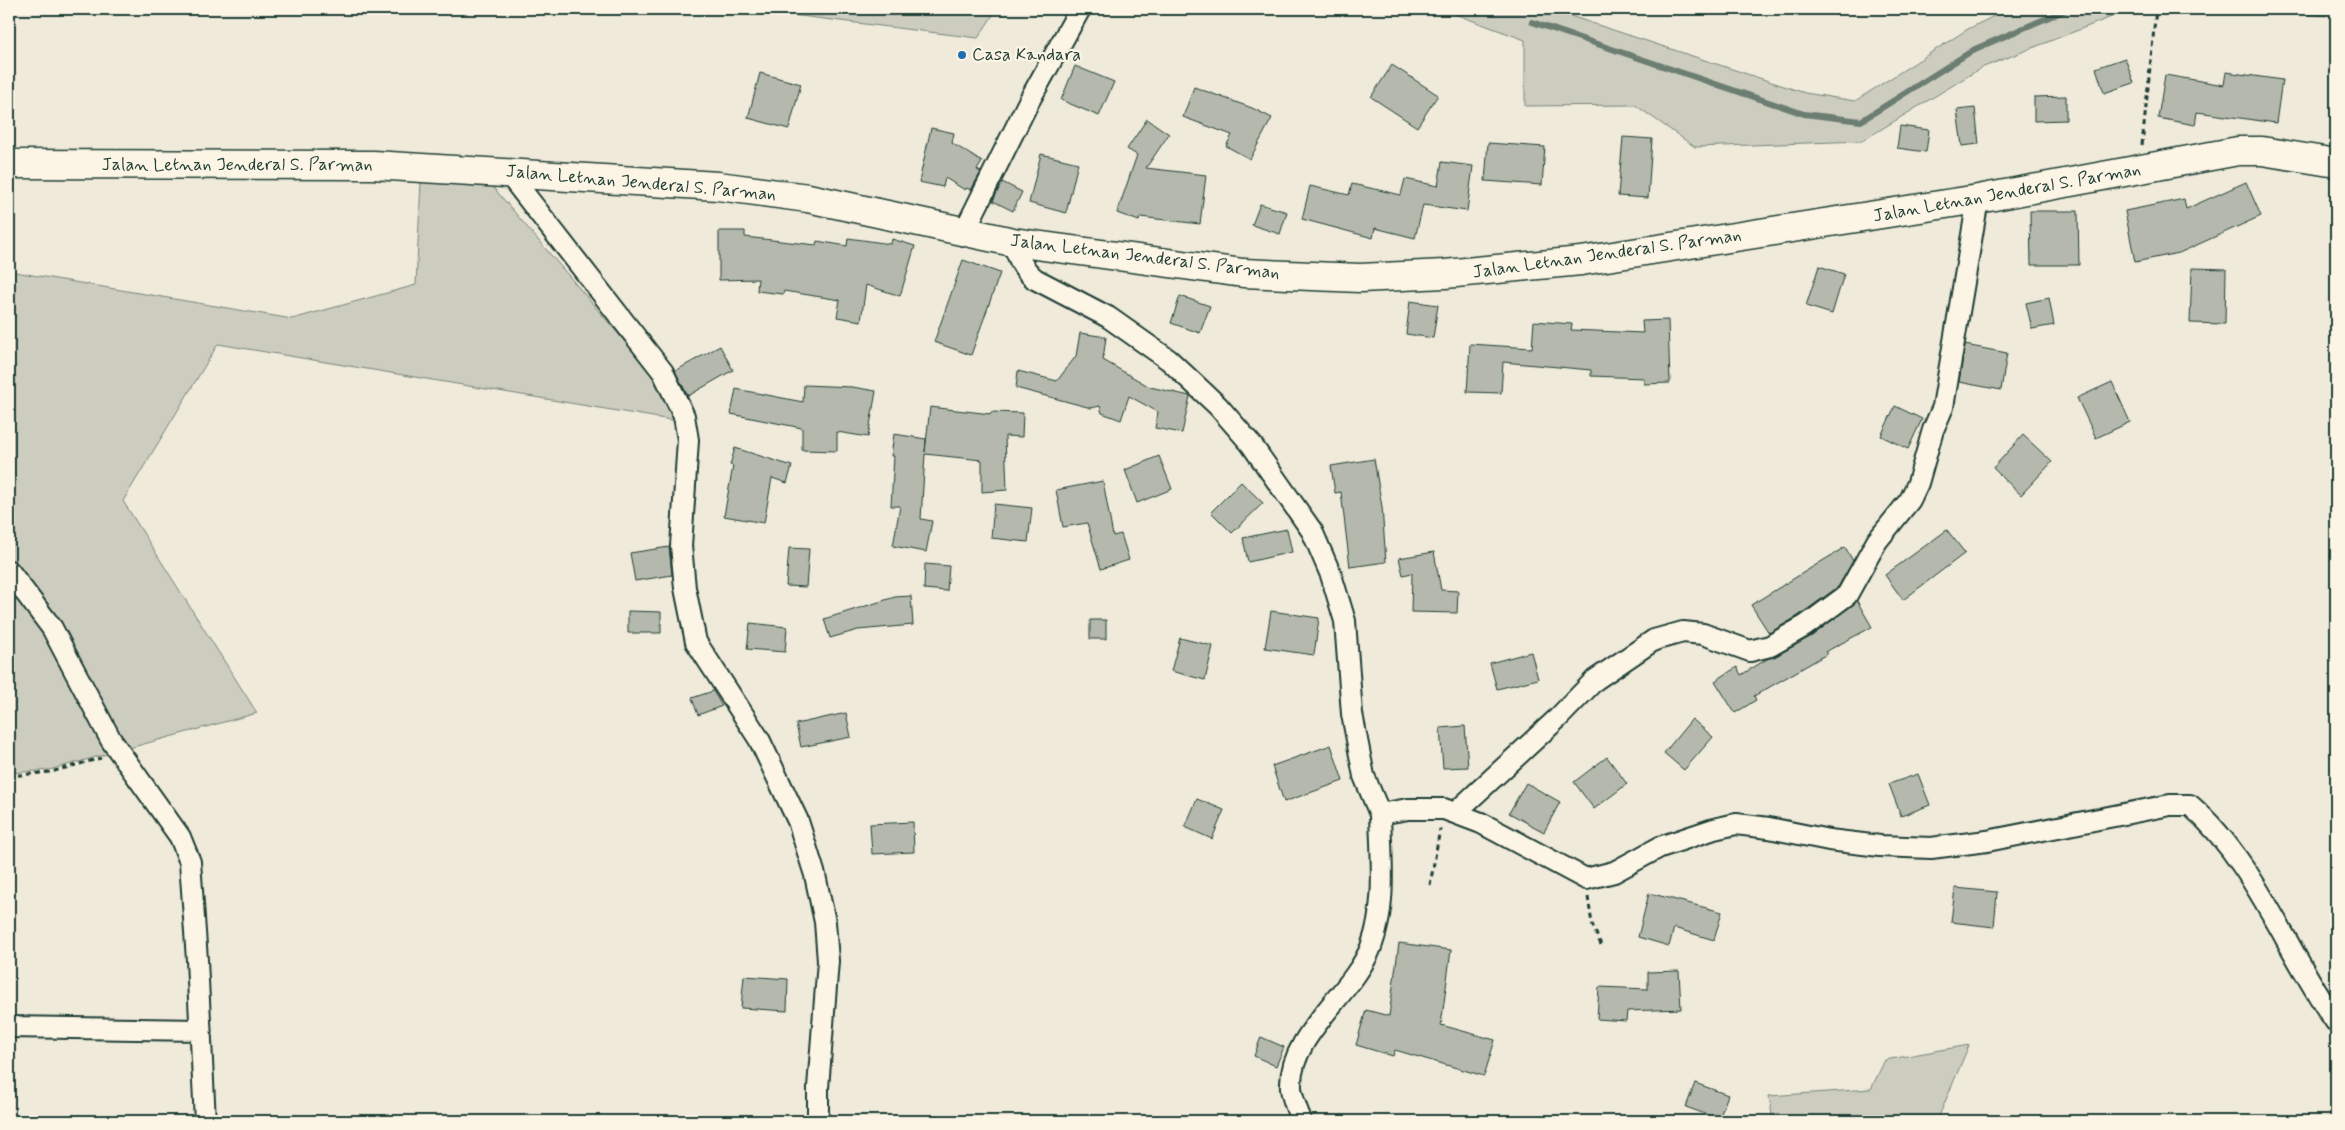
<svg xmlns="http://www.w3.org/2000/svg" width="2345" height="1130" viewBox="0 0 2345 1130" font-family="Mynerve,sans-serif">
<style>
.green{fill:#cccdbf;stroke:#76857a}
.lines{fill:none;stroke-linecap:round;stroke-linejoin:round}
.stream{stroke:#6c7d71;stroke-width:6}
.building{fill:#b5b9ad;stroke:#1f3d34}
.street-casing{stroke:#1f3d34;stroke-width:24}
.secondary-casing{stroke:#1f3d34;stroke-width:31}
.path{stroke:#1f3d34;stroke-width:3;stroke-dasharray:5 4;stroke-linecap:butt}
.street{stroke:#fcf5e5;stroke-width:20}
.secondary{stroke:#fcf5e5;stroke-width:28}
.poi-dot{fill:#1f6fb2;stroke:#fcf5e5;stroke-width:2}
.labels{text-anchor:middle;dominant-baseline:central;stroke-width:4.5;stroke-linejoin:round;paint-order:stroke}
.poi-label{font-size:18px;fill:#1f3d34;stroke:#fcf5e5;text-anchor:start}
.street-label{font-size:18px;fill:#1f3d34;stroke:#fcf5e5}
</style>
<rect width="100%" height="100%" fill="#efeada"/>
<filter id="ink" filterUnits="userSpaceOnUse"><feTurbulence type="fractalNoise" baseFrequency=".02" numOctaves="2"/><feDisplacementMap in="SourceGraphic" scale="10" xChannelSelector="R" yChannelSelector="G"/><feConvolveMatrix kernelMatrix="1 2 1 2 8 2 1 2 1" color-interpolation-filters="sRGB"/></filter>
<g filter="url(#ink)">
<path class="green" d="M 743,9 L 997,9 L 978,38 Z
M 1441,9 L 1549,9 L 1805,93 L 1855,101 L 1968,29 L 2008,9 L 2132,9 L 1981,68 L 1862,141 L 1695,147 L 1635,105 L 1525,106 L 1525,40 Z
M 2256,9 L 2326,9 L 2326,16 Z
M 422,161 L 475,166 L 695,424 L 218,344 L 123,501 L 257,713 L 49,770 L 9,773 L 9,553 L 11,554 L 9,519 L 9,271 L 292,319 L 416,285 Z
M 1969,1045 L 1937,1121 L 1773,1121 L 1769,1096 L 1871,1089 L 1885,1060 Z"/>
<g class="lines">
<path class="stream" d="M 1532,22 L 1804,114 L 1861,121 L 1975,49 L 2068,9"/>
</g>
<path class="building" d="M 2125,58 L 2134,83 L 2104,93 L 2096,68 Z
M 1392,65 L 1438,95 L 1417,127 L 1371,97 Z
M 1075,66 L 1114,82 L 1099,116 L 1061,100 Z
M 2226,72 L 2282,80 L 2276,123 L 2197,112 L 2195,125 L 2158,118 L 2165,75 L 2224,85 Z
M 760,73 L 801,84 L 789,129 L 748,118 Z
M 1194,87 L 1252,108 L 1272,118 L 1250,159 L 1226,146 L 1232,135 L 1183,117 Z
M 2066,96 L 2066,120 L 2034,121 L 2034,97 Z
M 1975,108 L 1979,144 L 1962,146 L 1957,110 Z
M 1147,119 L 1169,134 L 1146,168 L 1206,175 L 1200,224 L 1140,217 L 1139,221 L 1117,213 L 1137,155 L 1127,149 Z
M 1900,126 L 1929,130 L 1926,152 L 1897,148 Z
M 931,128 L 954,133 L 952,143 L 982,162 L 977,170 L 981,172 L 971,190 L 966,188 L 965,190 L 945,178 L 943,187 L 919,182 Z
M 1623,137 L 1652,139 L 1648,198 L 1618,196 Z
M 1488,143 L 1545,147 L 1542,185 L 1485,181 Z
M 1041,154 L 1078,163 L 1066,213 L 1029,203 Z
M 1442,162 L 1473,166 L 1467,211 L 1423,205 L 1415,238 L 1375,228 L 1373,238 L 1302,219 L 1310,186 L 1349,195 L 1352,184 L 1401,195 L 1405,179 L 1438,186 Z
M 1002,182 L 1022,192 L 1013,211 L 993,201 Z
M 2246,182 L 2261,216 L 2179,253 L 2135,262 L 2125,211 L 2184,199 L 2186,209 Z
M 1260,204 L 1287,212 L 1280,234 L 1252,225 Z
M 2030,211 L 2078,211 L 2079,265 L 2031,265 Z
M 719,231 L 745,231 L 745,237 L 816,245 L 817,241 L 847,246 L 848,238 L 891,244 L 892,239 L 915,246 L 900,296 L 866,285 L 861,321 L 837,317 L 840,300 L 784,291 L 783,294 L 757,291 L 758,279 L 719,280 Z
M 963,260 L 1000,273 L 971,355 L 934,342 Z
M 1819,266 L 1844,274 L 1832,314 L 1806,306 Z
M 2192,268 L 2226,269 L 2225,324 L 2190,323 Z
M 1180,296 L 1210,306 L 1200,333 L 1171,323 Z
M 2049,298 L 2054,325 L 2032,329 L 2026,303 Z
M 1410,301 L 1438,305 L 1433,338 L 1406,334 Z
M 1668,320 L 1670,383 L 1644,384 L 1644,378 L 1591,376 L 1591,370 L 1503,362 L 1501,393 L 1467,392 L 1470,344 L 1532,348 L 1534,321 L 1572,324 L 1571,330 L 1643,333 L 1642,321 Z
M 1080,333 L 1106,337 L 1103,360 L 1150,387 L 1190,396 L 1182,433 L 1155,428 L 1158,412 L 1129,396 L 1121,420 L 1102,413 L 1100,406 L 1091,408 L 1016,388 L 1018,371 L 1057,381 L 1076,356 Z
M 1965,345 L 2007,353 L 2001,390 L 1959,382 Z
M 720,346 L 733,370 L 688,396 L 675,371 Z
M 2112,382 L 2130,422 L 2096,438 L 2077,398 Z
M 804,385 L 852,387 L 876,391 L 868,437 L 837,432 L 837,451 L 802,450 L 802,428 L 731,414 L 736,389 L 803,402 Z
M 1895,406 L 1922,419 L 1908,449 L 1881,436 Z
M 930,407 L 991,414 L 991,412 L 1023,413 L 1022,437 L 1005,436 L 1007,490 L 982,492 L 982,460 L 925,454 L 921,519 L 932,521 L 926,552 L 893,546 L 900,506 L 891,506 L 894,456 L 891,456 L 894,434 L 926,439 L 925,452 Z
M 2023,435 L 2052,462 L 2021,495 L 1993,468 Z
M 735,448 L 792,466 L 787,483 L 772,478 L 764,523 L 724,516 L 733,466 L 730,465 Z
M 1159,456 L 1172,489 L 1137,503 L 1125,470 Z
M 1374,459 L 1382,507 L 1386,562 L 1350,567 L 1341,492 L 1335,493 L 1331,466 Z
M 1103,481 L 1113,536 L 1121,534 L 1129,560 L 1101,569 L 1087,523 L 1063,527 L 1056,490 Z
M 1241,482 L 1263,503 L 1232,533 L 1211,512 Z
M 994,504 L 1032,508 L 1028,542 L 991,538 Z
M 1287,529 L 1292,552 L 1248,562 L 1243,538 Z
M 1947,530 L 1965,553 L 1903,600 L 1885,575 Z
M 669,547 L 672,575 L 635,581 L 630,553 Z
M 1845,547 L 1853,561 L 1838,587 L 1798,616 L 1769,633 L 1751,605 Z
M 789,548 L 809,549 L 806,587 L 786,586 Z
M 1434,552 L 1441,590 L 1458,591 L 1457,613 L 1411,612 L 1412,573 L 1403,575 L 1399,558 Z
M 925,564 L 949,566 L 947,591 L 924,589 Z
M 911,596 L 913,625 L 858,630 L 830,638 L 824,619 L 895,597 Z
M 1857,601 L 1872,627 L 1825,652 L 1827,654 L 1754,696 L 1756,700 L 1735,713 L 1715,681 L 1737,667 L 1741,675 L 1767,659 L 1776,656 L 1812,636 Z
M 628,611 L 661,612 L 661,633 L 628,633 Z
M 1271,611 L 1319,618 L 1314,655 L 1265,648 Z
M 1090,620 L 1106,620 L 1106,639 L 1090,639 Z
M 750,623 L 787,627 L 785,652 L 747,649 Z
M 1180,638 L 1213,646 L 1205,680 L 1171,671 Z
M 1531,652 L 1538,679 L 1497,689 L 1490,663 Z
M 713,691 L 722,706 L 698,715 L 692,698 Z
M 846,713 L 851,737 L 801,747 L 796,724 Z
M 1692,719 L 1713,737 L 1684,770 L 1664,753 Z
M 1465,726 L 1468,767 L 1443,768 L 1440,728 Z
M 1331,745 L 1343,781 L 1284,802 L 1272,766 Z
M 1607,757 L 1627,784 L 1594,809 L 1574,782 Z
M 1918,774 L 1930,805 L 1901,816 L 1889,784 Z
M 1526,783 L 1560,802 L 1544,832 L 1509,813 Z
M 1197,799 L 1224,810 L 1212,839 L 1185,827 Z
M 913,822 L 914,852 L 872,854 L 870,824 Z
M 1955,888 L 1997,892 L 1994,927 L 1951,922 Z
M 1649,893 L 1722,912 L 1714,940 L 1674,928 L 1669,946 L 1638,937 Z
M 1399,943 L 1451,950 L 1441,1025 L 1495,1040 L 1484,1076 L 1395,1050 L 1393,1056 L 1356,1045 L 1366,1010 L 1389,1016 Z
M 1679,971 L 1681,1009 L 1627,1011 L 1626,1021 L 1597,1019 L 1599,987 L 1648,989 L 1648,972 Z
M 744,976 L 788,979 L 787,1011 L 741,1008 Z
M 1261,1037 L 1284,1047 L 1276,1066 L 1254,1056 Z
M 1695,1083 L 1728,1095 L 1719,1119 L 1686,1107 Z"/>
<g class="lines">
<defs>
<path id="street" d="M 508,173 L 663,372 L 684,416 L 688,440 L 681,546 L 685,588 L 696,642 L 759,739 L 798,821 L 815,875 L 825,922 L 828,961 L 818,1088 L 818,1121
M 964,232 L 1029,101 L 1080,9
M 1013,242 C 1018,258 1022,268 1035,279 L 1108,317 L 1169,360 L 1218,406 L 1251,444 L 1312,531 L 1331,575 L 1345,621 L 1352,714 L 1364,776 L 1380,814 L 1408,809 L 1444,809 L 1481,823 L 1586,879 L 1614,872 L 1660,847 L 1714,829 L 1736,824 L 1769,828 L 1829,840 L 1880,846 L 1931,848 L 1987,841 L 2170,805 L 2190,805 C 2255,861 2287,953 2336,1022
M 9,571 L 52,628 L 111,740 L 180,837 L 190,862 L 197,960 L 205,1121
M 1455,813 L 1558,718 L 1595,680 L 1654,640 L 1683,632 L 1703,634 L 1750,651 L 1770,646 L 1805,626 L 1847,595 L 1877,541 L 1910,500 L 1918,483 L 1933,430 L 1943,407 L 1978,199
M 9,1027 L 200,1030
M 1301,1121 C 1298,1111 1292,1099 1291,1088 C 1288,1035 1353,994 1371,947 C 1387,904 1381,860 1380,814"/>
<path id="secondary" d="M 9,164 L 373,165 L 718,186 L 808,198 L 1013,242 L 1243,273 L 1360,278 L 1445,274 L 1581,261 L 1978,199 L 2238,151 L 2262,151 L 2336,163"/>
</defs>
<use href="#street" class="street-casing"/>
<use href="#secondary" class="secondary-casing"/>
<path class="path" d="M 2142,145 L 2156,9
M 9,776 L 51,772 L 101,758
M 1430,885 L 1440,829
M 1588,897 L 1592,924 L 1601,945"/>
<use href="#street" class="street"/>
<use href="#secondary" class="secondary"/>
</g>
</g>
<circle class="poi-dot" cx="962" cy="55" r="5"/>
<g class="labels">
<g class="poi-label">
<text x="972" y="55">Casa Kandara</text>
</g>
<g class="street-label">
<text x="237" y="165">Jalan Letnan Jenderal S. Parman</text>
<text transform="translate(641 183) rotate(5)">Jalan Letnan Jenderal S. Parman</text>
<text transform="translate(2007 193) rotate(-10)">Jalan Letnan Jenderal S. Parman</text>
<text transform="translate(1607 254) rotate(-8)">Jalan Letnan Jenderal S. Parman</text>
<text transform="translate(1145 257) rotate(7)">Jalan Letnan Jenderal S. Parman</text>
</g>
</g>
<rect width="2345" height="1130" fill="none" stroke="#fcf5e5" stroke-width="30"/>
<rect x="15" y="15" width="2315" height="1100" fill="none" stroke="#1f3d34" stroke-width="2" filter="url(#ink)"/>
</svg>
